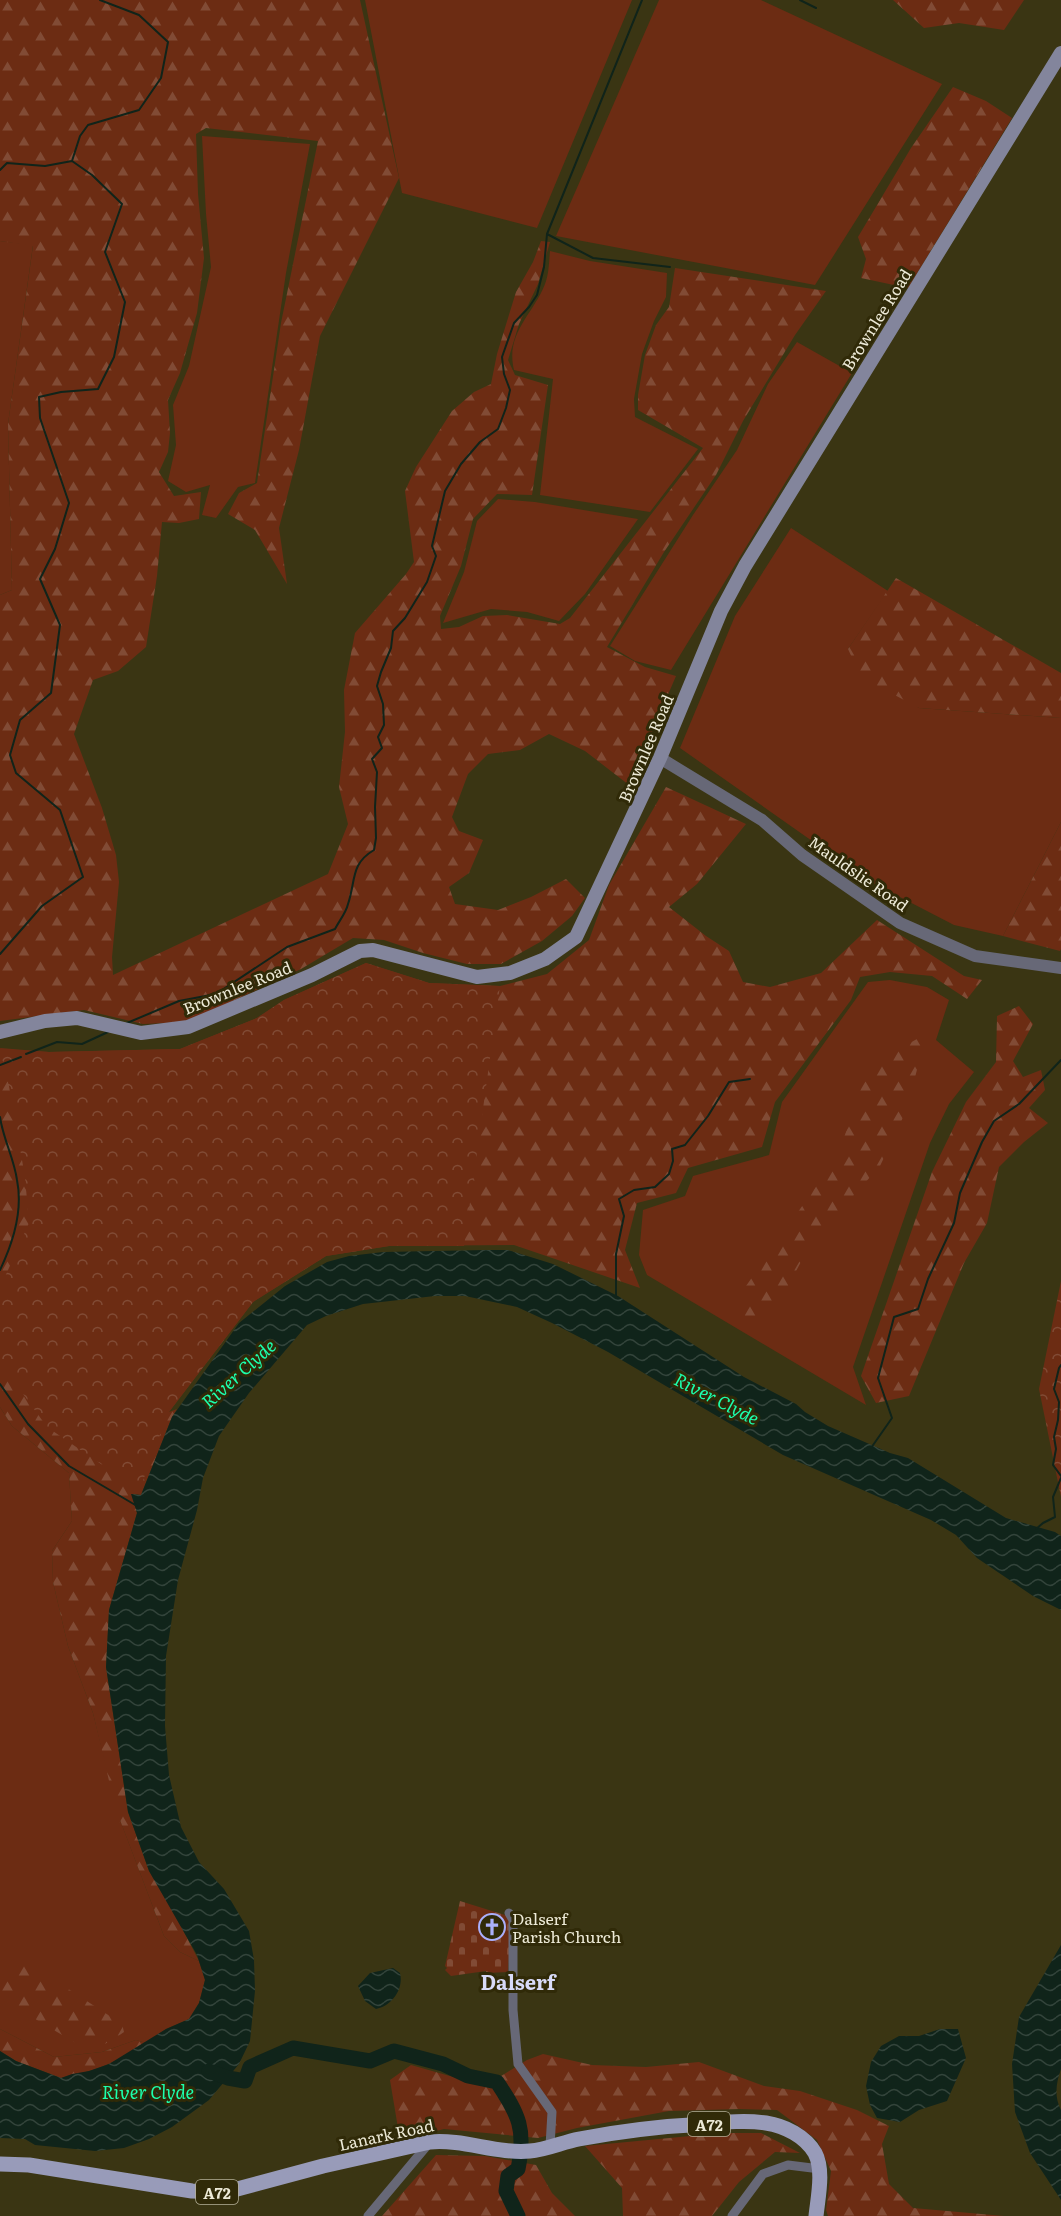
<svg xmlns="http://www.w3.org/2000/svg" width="1061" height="2216" viewBox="0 0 1061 2216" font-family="Literata,serif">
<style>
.green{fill:#6c2c13}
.forest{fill:url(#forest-firs)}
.cemetery{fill:url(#cemetery-stones)}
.park{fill:url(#park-crowns)}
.water{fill:url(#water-waves)}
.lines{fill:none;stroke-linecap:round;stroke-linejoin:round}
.stream{stroke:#10241a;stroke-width:2}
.river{stroke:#10241a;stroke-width:15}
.minor{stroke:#676877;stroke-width:9}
.tertiary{stroke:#676877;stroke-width:12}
.secondary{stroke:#83859c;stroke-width:14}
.primary{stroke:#989bb9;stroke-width:15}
.labels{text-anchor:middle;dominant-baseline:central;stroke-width:6;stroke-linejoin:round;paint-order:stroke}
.shield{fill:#302a08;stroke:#b4b099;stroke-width:1.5}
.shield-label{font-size:15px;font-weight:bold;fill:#edead7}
.street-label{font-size:16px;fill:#edead7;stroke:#302a08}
.poi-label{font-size:16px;fill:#edead7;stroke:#302a08;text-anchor:start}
.water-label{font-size:18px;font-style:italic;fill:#1cffad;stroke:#302a08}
.quarter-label{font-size:20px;font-weight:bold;fill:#d8dbf9;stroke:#302a08}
</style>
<defs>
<pattern id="forest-firs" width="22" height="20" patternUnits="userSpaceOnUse" patternTransform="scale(1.5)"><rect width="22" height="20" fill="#6c2c13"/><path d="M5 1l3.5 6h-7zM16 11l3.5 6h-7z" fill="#814b35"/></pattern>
<pattern id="cemetery-stones" width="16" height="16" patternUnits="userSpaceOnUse" patternTransform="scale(1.5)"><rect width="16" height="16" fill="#6c2c13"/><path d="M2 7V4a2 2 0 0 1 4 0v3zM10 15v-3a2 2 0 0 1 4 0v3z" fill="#814b35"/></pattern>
<pattern id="park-crowns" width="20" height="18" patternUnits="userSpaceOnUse" patternTransform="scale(1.5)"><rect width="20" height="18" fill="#6c2c13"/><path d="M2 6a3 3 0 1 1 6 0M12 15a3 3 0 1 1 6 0" fill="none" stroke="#814b35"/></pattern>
<pattern id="water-waves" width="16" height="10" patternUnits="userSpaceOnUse" patternTransform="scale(1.5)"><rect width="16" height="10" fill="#10241a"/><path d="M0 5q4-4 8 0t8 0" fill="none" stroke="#33443b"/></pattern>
</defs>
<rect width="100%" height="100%" fill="#3a3513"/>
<path class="green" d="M 365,0 L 632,0 L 537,228 L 402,193 Z
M 659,0 L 761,0 L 942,84 L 815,285 L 556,236 Z
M 202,136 L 310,144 L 286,273 L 255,483 L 238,487 L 216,518 L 202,515 L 210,485 L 186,492 L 168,481 L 176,445 L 173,405 L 189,366 L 211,267 L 206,214 Z
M 0,241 L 33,245 L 8,424 L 12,590 L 0,595 Z
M 550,251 L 590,261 L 667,273 L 666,297 L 654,321 L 642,354 L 634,399 L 635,417 L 698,449 L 650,512 L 540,495 L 553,379 L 514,370 C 505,333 533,315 545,284 C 549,274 549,261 550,251 Z
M 797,342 L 852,373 L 671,670 L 635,661 L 610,646 L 693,515 L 737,450 L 768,384 Z
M 498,499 L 535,502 L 638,519 L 585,594 L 559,621 L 527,612 L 491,609 L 443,623 L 464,572 L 477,521 Z
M 791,528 L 888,591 L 848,649 L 919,708 L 1061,718 L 1061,822 L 1003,936 L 954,925 L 869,881 L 680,748 L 735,616 Z
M 890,980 L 927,987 L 949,1000 L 936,1040 L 974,1072 L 949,1104 L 930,1143 L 853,1367 L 866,1405 L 647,1275 L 639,1255 L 643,1210 L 685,1196 L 693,1176 L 769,1155 L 782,1102 L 868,982 Z
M 0,1407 L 12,1426 L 69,1473 L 72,1521 L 52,1551 L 53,1582 L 68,1646 L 93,1713 L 119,1817 L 164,1936 L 180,1952 L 199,1961 L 205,1980 L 199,2003 L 189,2019 L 166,2029 L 146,2043 L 136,2040 L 102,2052 L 54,2057 L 0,2029 Z"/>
<path class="forest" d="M 0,0 L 360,0 L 399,178 L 320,336 L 299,450 L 279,528 L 287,584 L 255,530 L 228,514 L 239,493 L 257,483 L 281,323 L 318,141 L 206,128 L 196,134 L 198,194 L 204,258 L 197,313 L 180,373 L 168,400 L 170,433 L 168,452 L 159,472 L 174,496 L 201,492 L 199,519 L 179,523 L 162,522 L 157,576 L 146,647 L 118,671 L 93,680 L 74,734 L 102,808 L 116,855 L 119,882 L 112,957 L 113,975 L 328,874 L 348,824 L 339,787 L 345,732 L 344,690 L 355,633 L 406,574 L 414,562 L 405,491 L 416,467 L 452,411 L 474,392 L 491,384 L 497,354 L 516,292 L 533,262 L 541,241 L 550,242 L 538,284 L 519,324 L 508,360 L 515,375 L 548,385 L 532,495 L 497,494 L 473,519 L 461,566 L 440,616 L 441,629 L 459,627 L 483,616 L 507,615 L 560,624 L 570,618 L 703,448 L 638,410 L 638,395 L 645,355 L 656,325 L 669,307 L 675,268 L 826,291 L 795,335 L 743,421 L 716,475 L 664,552 L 607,647 L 645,667 L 676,676 L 629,785 L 585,751 L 549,734 L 520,750 L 488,754 L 468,774 L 452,817 L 459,831 L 483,840 L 469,873 L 449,887 L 455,904 L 498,910 L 531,897 L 566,879 L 585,898 L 572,916 L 542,941 L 501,964 L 467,964 L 423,953 L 384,940 L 353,938 L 301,969 L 188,1022 L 143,1024 L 84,1010 L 0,1021 L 0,595 L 12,590 L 8,424 L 33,246 L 0,241 Z
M 893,0 L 1024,0 L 1004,30 L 959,23 L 924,28 Z
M 953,87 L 986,101 L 1012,118 L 908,288 L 861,278 L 866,259 L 858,237 L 911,148 Z
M 896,578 L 1061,673 L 1061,718 L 919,708 L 861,677 L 848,649 Z
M 666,787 L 746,824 L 697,884 L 669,907 L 706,936 L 729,951 L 743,982 L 770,987 L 821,973 L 877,920 L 964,976 L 982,980 L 967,999 L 932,976 L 890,972 L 860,977 L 851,1000 L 775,1102 L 762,1147 L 688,1168 L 676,1193 L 637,1203 L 625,1250 L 640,1288 L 514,1245 L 389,1246 L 326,1256 L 253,1302 L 169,1412 L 177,1409 L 172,1417 L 141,1495 L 132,1494 L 137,1513 L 109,1610 L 106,1667 L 128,1812 L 149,1871 L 173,1911 L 199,1961 L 180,1952 L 164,1936 L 120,1820 L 119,1823 L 93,1713 L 68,1646 L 53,1582 L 52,1551 L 72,1521 L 69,1473 L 12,1426 L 0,1407 L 0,1049 L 49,1052 L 180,1049 L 257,1018 L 284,1000 L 366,963 L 429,983 L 500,986 L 547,974 L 589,940 L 609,885 Z
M 1061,822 L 1061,949 L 1060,951 L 1003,936 Z
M 1019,1006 L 1033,1024 L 1013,1061 L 1023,1077 L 1041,1070 L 1045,1090 L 1029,1108 L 1048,1123 L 1024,1142 L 999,1167 L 987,1223 L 964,1263 L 909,1396 L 876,1403 L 861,1376 L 932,1172 L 966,1102 L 996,1062 L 997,1016 Z
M 926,1034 L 907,1109 L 880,1166 L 811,1243 L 779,1303 L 749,1330 L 739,1296 L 838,1155 L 862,1085 L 888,1055 Z
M 17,1961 L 27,1962 L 122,2024 L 124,2032 C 110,2042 101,2048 84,2048 L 0,1998 L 0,1974 L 9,1965 Z
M 0,2029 L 54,2057 L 102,2052 L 136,2040 L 146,2043 C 130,2054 108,2066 89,2071 C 79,2074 70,2075 61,2078 L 16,2061 L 0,2051 Z
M 543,2054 L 592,2065 L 646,2067 L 699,2062 L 764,2086 L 800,2091 L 857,2110 L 889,2126 L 882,2144 L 889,2184 L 913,2208 L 1004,2216 L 828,2216 L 826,2210 L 831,2171 L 817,2140 L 777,2110 L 740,2109 L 669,2111 L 577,2128 L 538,2138 L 444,2129 L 400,2140 L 390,2080 L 411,2065 L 485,2086 L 527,2060 Z
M 722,2133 L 761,2133 L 800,2153 L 775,2152 L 739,2182 L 712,2216 L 623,2216 L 622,2188 L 585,2146 Z
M 436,2155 L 485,2156 L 536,2165 L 552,2193 L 575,2216 L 382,2216 Z"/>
<path class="cemetery" d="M 460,1901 L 508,1916 L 511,1922 L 508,1972 L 486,1973 L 486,1971 L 451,1976 L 445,1970 L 447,1968 L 445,1966 Z"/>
<path class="park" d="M 366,963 L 429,983 L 500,986 L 464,1246 L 389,1246 L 326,1256 L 253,1302 L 168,1413 L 141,1486 L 101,1464 L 47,1427 L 0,1362 L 0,1288 L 29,1223 L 25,1177 L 7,1075 L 0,1048 L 49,1052 L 180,1049 L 257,1018 L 284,1000 Z
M 1061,1281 L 1061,1497 L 1039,1389 Z"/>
<path class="water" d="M 486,1250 L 508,1250 L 553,1264 L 618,1296 L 744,1377 L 796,1404 L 805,1412 L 828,1426 L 890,1453 L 908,1458 L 1006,1518 L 1055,1532 L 1061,1536 L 1061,1610 L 1033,1596 L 977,1558 L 956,1535 L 931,1520 L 783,1455 L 608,1352 L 552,1323 L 517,1307 L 465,1296 L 435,1296 L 363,1304 L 326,1316 L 307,1325 L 249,1393 L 219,1436 L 203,1478 L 197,1510 L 178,1580 L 166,1656 L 165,1726 L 169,1775 L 181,1827 L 199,1862 L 224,1889 L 249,1931 L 254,1960 L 255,1991 L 250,2041 L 239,2064 L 209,2100 L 172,2127 L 149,2139 L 124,2148 L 95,2151 L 35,2145 L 25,2139 L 0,2138 L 0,2051 L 16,2061 L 61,2078 L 72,2074 L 89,2071 L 109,2064 L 166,2029 L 189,2019 L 199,2003 L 205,1980 L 197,1955 L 149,1871 L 128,1812 L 106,1667 L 109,1610 L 137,1513 L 131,1494 L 141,1495 L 172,1417 L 239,1323 L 285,1286 L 327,1262 L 349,1256 L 383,1252 Z
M 1061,1945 L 1061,2069 C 1056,2083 1054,2097 1061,2110 L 1061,2200 L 1030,2153 L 1015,2112 L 1012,2064 L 1019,2017 Z
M 393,1968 L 400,1973 C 404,1989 392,2006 376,2009 L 365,2001 L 358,1986 L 370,1973 Z
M 940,2029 L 958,2029 L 966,2058 L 947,2101 L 919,2110 L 900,2122 L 877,2118 L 870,2105 L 866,2086 L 871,2062 L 881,2046 L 899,2036 L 919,2036 Z"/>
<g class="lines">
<path class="stream" d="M 800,0 L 816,8
M 0,170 L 7,163 L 45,166 L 72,161
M 547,234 L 593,258 L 670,267
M 0,954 L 42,906 L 83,877 L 60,810 L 16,773 L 10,755 L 20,720 L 51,693 L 60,625 L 40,579 L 55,549 L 69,503 L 40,418 L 39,397 L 61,392 L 98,389 L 114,357 L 125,302 L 105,252 L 122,204 L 92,175 L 72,161 L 80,136 L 88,125 L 139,110 L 161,78 L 168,42 L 139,15 L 100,0
M 127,1023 L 179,1001 L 216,994 L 287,947 L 335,929 C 339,921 346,913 348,904 C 356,881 350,864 374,850 L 376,838 L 375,807 L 377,772 L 372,759 L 382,748 L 378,737 L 384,725 L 383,704 L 377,686 L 381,672 L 391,648 L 393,631 L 405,618 L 427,582 L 436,556 L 432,546 L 445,491 L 461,464 L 480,442 L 498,429 L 506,408 L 510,390 L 504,374 L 502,357 L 514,323 L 529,307 L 537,295 L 544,267 L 547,234 L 642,0
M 26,1054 L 57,1042 L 82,1044 L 108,1032
M 0,1065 L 21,1057
M 0,1117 C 3,1139 14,1158 17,1180 C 23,1210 13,1243 0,1270
M 616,1296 L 616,1254 L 624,1216 L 619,1199 L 634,1190 L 655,1187 L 669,1174 L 673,1161 L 672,1149 L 685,1145 L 708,1116 L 729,1082 L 750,1079
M 1061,1365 L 1059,1368 L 1054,1389 L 1059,1402 L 1058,1420 L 1054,1437 L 1056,1449 L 1053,1465 L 1061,1476
M 0,1384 L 28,1424 L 69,1466 L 137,1506
M 871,1448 L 892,1418 L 878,1378 L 894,1317 L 918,1309 L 928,1279 L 954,1223 L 960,1193 L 982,1142 L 994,1121 L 1019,1104 L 1061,1060
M 1036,1529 L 1043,1523 L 1055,1517 L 1053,1497 L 1061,1478"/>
<path class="river" d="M 209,2071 L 228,2078 L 245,2081 L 250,2067 L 293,2048 L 370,2061 L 394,2051 L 443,2064 L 468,2076 L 497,2082 C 519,2115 526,2129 518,2169 L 508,2176 L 506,2191 L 518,2216"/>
<path class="minor" d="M 509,1913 L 513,1920 L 513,2010 L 518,2064 L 552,2112 L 550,2146
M 368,2216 L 430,2142
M 732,2216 L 763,2174 L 788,2165 L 820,2169"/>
<path class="tertiary" d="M 660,758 L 762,820 L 802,855 L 900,923 L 975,956 L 1061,968"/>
<path class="secondary" d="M 0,1032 L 45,1021 L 77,1018 L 141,1033 L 188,1027 L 312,975 L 360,951 L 373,950 L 477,977 L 510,973 L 545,959 L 576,937 L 660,758 L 721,611 L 745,566 L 1061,53"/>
<path class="primary" d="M 0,2164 L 29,2165 L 192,2191 L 226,2192 L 323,2166 L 430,2142 C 464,2139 497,2154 530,2151 C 546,2150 563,2142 579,2139 C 621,2131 664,2126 706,2124 C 726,2122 746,2120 766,2123 C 785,2126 805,2136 815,2153 C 824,2170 818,2197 816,2216"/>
</g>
<defs>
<symbol id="church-ring" viewBox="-11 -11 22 22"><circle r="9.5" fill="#302a08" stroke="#aaaffb" stroke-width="1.5"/><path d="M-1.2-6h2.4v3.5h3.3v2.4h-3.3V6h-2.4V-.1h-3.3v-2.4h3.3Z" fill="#aaaffb"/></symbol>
</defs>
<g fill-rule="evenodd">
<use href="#church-ring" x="477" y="1912" width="30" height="30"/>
</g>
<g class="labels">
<g class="shield">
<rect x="688" y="2112" width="42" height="24" rx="4.5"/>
<rect x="196" y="2180" width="42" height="24" rx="4.5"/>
</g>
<g class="shield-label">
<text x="709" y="2124">A72</text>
<text x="217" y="2192">A72</text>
</g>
<g class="street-label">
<text transform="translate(876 319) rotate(-58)">Brownlee Road</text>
<text transform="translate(645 748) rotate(-67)">Brownlee Road</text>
<text transform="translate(859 873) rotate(35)">Mauldslie Road</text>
<text transform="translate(237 987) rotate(-22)">Brownlee Road</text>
<text transform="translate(386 2134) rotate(-12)">Lanark Road</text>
</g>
<g class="poi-label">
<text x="512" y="1918">Dalserf<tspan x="512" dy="18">Parish Church</tspan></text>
</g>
<g class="water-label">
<text transform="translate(238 1373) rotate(-42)">River Clyde</text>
<text transform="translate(717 1398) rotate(27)">River Clyde</text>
<text x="148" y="2091">River Clyde</text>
</g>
<g class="quarter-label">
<text x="518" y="1981">Dalserf</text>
</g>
</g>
</svg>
